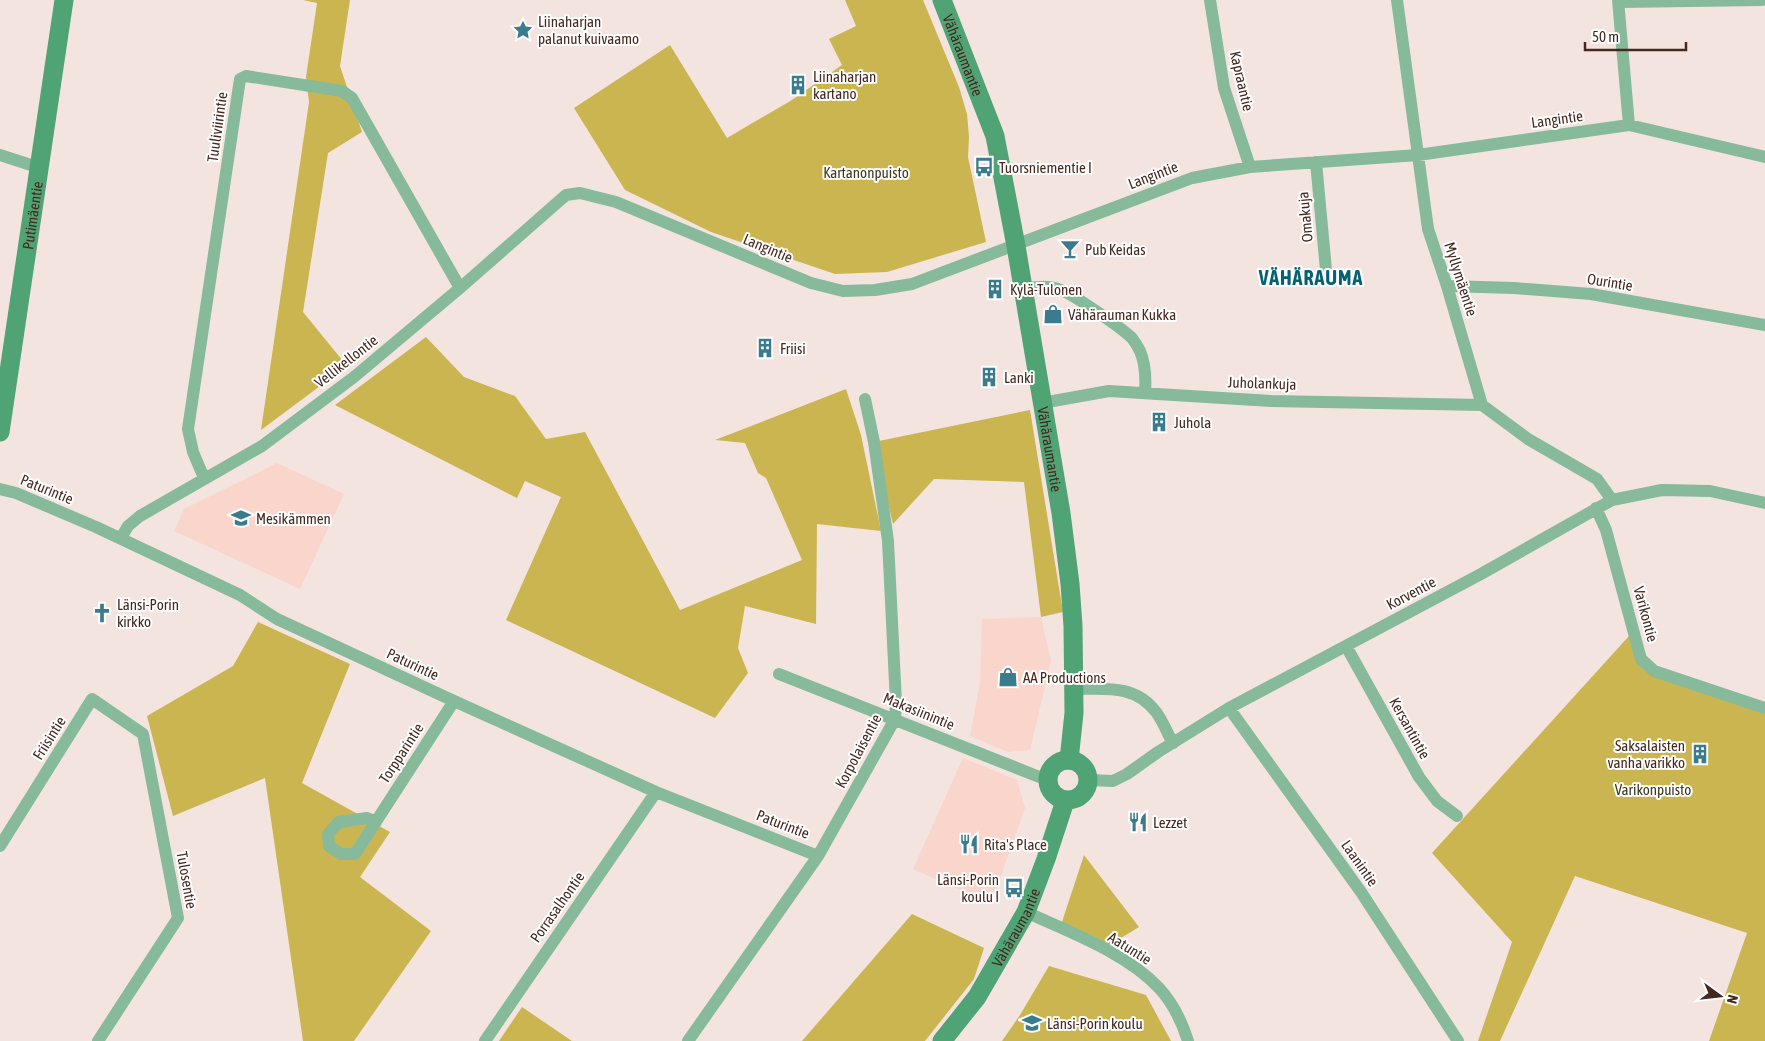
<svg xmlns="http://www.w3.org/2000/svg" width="1765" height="1041" viewBox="0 0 1765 1041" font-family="'Asap Condensed',sans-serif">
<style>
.built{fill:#f9d5cb}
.green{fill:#cbb550}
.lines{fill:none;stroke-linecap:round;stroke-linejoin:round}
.street{stroke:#86ba9a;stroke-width:12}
.secondary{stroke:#4fa374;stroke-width:19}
.labels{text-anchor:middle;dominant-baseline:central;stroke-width:4;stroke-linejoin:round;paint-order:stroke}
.poi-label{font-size:15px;fill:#46281f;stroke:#fff;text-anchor:start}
.street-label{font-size:15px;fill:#46281f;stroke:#fff}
.park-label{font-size:15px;fill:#3d3820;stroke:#fff}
.district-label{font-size:20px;font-weight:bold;letter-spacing:1px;fill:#056174;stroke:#fff}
</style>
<rect width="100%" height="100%" fill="#f4e4df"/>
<path class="built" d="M 277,463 L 344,494 L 300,589 L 174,531 L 184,509 Z
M 1041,617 L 1051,661 L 1030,750 L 1008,752 L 970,736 L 980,683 L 982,619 Z
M 963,758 L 1017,780 L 1025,808 L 991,904 L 913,869 Z"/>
<path class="green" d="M 303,0 L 350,0 L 340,66 L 362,132 L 328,153 L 303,312 L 347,366 L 261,430 L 309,102 L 306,77 L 317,3 Z
M 845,0 L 923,0 L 959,87 L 967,114 L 969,137 L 968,157 L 986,242 L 887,272 L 835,274 L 711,232 L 625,190 L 574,108 L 670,45 L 727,138 L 792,100 L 842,65 L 829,39 L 856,26 Z
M 426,337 L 464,377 L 515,396 L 546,439 L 585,432 L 680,610 L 802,560 L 766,478 L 758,473 L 745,443 L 715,440 L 846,389 L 861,435 L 881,531 L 817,524 L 816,624 L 745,606 L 738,648 L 748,673 L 715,718 L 506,620 L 561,497 L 525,481 L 517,498 L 335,405 Z
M 1030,410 L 1063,612 L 1041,617 L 1024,482 L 934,479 L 893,524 L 874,442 Z
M 258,622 L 350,664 L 302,783 L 390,832 L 360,877 L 431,931 L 354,1041 L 303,1041 L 265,778 L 173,816 L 147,716 L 233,666 Z
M 1629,636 L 1643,669 L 1666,680 L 1765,712 L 1765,1041 L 1709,1041 L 1747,933 L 1575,876 L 1500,1041 L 1478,1041 L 1512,942 L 1432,853 Z
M 1084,855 L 1139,927 L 1103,949 L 1060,928 Z
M 912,914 L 984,948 L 974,979 L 925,1041 L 802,1041 Z
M 1049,966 L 1146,995 L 1171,1041 L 1002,1041 L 1020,1015 Z
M 522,1007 L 572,1041 L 499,1041 Z"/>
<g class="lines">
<path class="street" d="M 1210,0 L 1224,88 L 1250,167
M 1397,0 L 1428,229 L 1447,286 L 1482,405 L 1528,439 L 1597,479 L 1612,500
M 1618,0 L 1629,125
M 1619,2 L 1762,0
M 0,155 L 40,168
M 1316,162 L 1326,270
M 1447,286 L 1514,288 L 1591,294 L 1765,325
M 1023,289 C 1037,287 1048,285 1061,290 C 1076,296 1120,327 1132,338 C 1135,342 1138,347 1140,351 C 1146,365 1146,379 1145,393
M 1042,403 L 1109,391 L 1271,401 L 1482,405
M 204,478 L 193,452 L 188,429 L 240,79 L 246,76 L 342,91 L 352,98 L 460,288
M 0,489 L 16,493 L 96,527 L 240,595 L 277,619 L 454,701 L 656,792 L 818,856
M 1596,508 L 1606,530 L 1641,659 L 1654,671 L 1765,708
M 121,538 L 128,526 L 140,516 L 262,446 L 354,377 L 460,288 L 566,195 L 580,193 L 616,202 L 811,283 L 843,291 L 875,290 L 912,284 L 1192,178 L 1250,167 L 1418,155 L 1629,125 L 1765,157
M 1346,646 L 1419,777 L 1437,801 L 1457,816
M 779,674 L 1047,780
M 1074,689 C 1105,689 1135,684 1156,712 C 1163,721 1167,733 1173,743
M 1229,708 L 1361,892 L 1458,1041
M 1088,780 L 1113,781 L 1127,774 L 1158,752 L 1229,708 L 1481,574 L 1612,500 L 1662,490 L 1710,491 L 1765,503
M 376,822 L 367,818 L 339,822 L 328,834 L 329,846 L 341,854 L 355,854 L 454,701
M 0,846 L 92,699 L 143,734 L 178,918 L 98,1041
M 1026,912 C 1069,932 1127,953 1159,988 C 1173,1003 1182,1022 1188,1041
M 485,1041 L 656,792
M 688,1041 L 818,856 L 895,719 L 896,703 L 888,541 L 874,442 L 865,399"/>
<g class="secondary">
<path id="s1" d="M 942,0 L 995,136 L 1016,246 L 1061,513 L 1070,584 L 1073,626 L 1074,713 L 1069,760"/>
<path id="s2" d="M 0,432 L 64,0"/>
<circle cx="1068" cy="780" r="20"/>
<path id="s3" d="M 942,1041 L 977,997 L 1026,912 L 1046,859 L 1065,801"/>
</g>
</g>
<defs>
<symbol id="sight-bare" viewBox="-9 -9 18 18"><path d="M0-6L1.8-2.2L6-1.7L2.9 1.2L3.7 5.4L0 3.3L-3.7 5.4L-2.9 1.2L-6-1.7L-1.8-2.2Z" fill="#3a7c8d" stroke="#fff" stroke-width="2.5" paint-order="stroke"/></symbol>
<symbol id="building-bare" viewBox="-9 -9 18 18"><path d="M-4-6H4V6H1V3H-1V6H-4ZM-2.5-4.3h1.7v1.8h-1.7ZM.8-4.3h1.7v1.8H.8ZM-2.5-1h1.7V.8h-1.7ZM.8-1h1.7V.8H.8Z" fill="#3a7c8d" stroke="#fff" stroke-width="2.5" paint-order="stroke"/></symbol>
<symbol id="bus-bare" viewBox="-9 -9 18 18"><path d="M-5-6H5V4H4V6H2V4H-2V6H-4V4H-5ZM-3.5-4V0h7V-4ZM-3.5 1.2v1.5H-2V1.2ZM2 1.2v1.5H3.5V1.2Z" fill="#3a7c8d" stroke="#fff" stroke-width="2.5" paint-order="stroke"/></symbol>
<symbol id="bar-bare" viewBox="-9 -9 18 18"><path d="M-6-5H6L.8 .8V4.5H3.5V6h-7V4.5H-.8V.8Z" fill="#3a7c8d" stroke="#fff" stroke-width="2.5" paint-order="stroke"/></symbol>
<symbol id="shop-bare" viewBox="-9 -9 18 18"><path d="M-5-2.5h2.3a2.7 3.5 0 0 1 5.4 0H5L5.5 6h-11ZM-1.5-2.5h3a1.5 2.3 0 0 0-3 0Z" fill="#3a7c8d" stroke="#fff" stroke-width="2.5" paint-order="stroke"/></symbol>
<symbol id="school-bare" viewBox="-9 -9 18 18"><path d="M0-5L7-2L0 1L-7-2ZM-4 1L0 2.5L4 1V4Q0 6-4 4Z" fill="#3a7c8d" stroke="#fff" stroke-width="2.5" paint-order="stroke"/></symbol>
<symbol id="church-bare" viewBox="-9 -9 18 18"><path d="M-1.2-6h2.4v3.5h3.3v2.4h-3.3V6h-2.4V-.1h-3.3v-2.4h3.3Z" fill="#3a7c8d" stroke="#fff" stroke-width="2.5" paint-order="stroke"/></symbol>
<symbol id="restaurant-bare" viewBox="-9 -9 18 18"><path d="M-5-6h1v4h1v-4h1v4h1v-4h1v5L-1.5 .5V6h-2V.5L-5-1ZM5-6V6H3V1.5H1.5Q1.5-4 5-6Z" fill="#3a7c8d" stroke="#fff" stroke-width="2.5" paint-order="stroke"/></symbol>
</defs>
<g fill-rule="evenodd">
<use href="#sight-bare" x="509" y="16" width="28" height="28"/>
<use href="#building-bare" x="784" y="71" width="28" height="28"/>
<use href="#bus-bare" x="970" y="153" width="28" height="28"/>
<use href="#bar-bare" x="1056" y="235" width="28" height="28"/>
<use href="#building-bare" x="981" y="275" width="28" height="28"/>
<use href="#shop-bare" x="1039" y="300" width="28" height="28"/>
<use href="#building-bare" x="751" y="334" width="28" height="28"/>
<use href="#building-bare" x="975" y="363" width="28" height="28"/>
<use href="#building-bare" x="1145" y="408" width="28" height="28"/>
<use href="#school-bare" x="227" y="504" width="28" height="28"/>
<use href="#church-bare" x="88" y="599" width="28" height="28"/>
<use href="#shop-bare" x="994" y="663" width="28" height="28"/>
<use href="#building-bare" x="1686" y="740" width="28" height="28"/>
<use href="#restaurant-bare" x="1124" y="808" width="28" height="28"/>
<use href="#restaurant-bare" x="955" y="830" width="28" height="28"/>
<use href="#bus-bare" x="1000" y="874" width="28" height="28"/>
<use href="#school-bare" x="1018" y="1009" width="28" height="28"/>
</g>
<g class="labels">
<g class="poi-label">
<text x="538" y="21">Liinaharjan<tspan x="538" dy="17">palanut kuivaamo</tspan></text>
<text x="813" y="76">Liinaharjan<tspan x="813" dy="17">kartano</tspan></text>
<text x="999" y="167">Tuorsniementie I</text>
<text x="1085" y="249">Pub Keidas</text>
<text x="1010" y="289">Kylä-Tulonen</text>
<text x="1068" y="314">Vähärauman Kukka</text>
<text x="780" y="348">Friisi</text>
<text x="1004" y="377">Lanki</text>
<text x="1174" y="422">Juhola</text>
<text x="256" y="518">Mesikämmen</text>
<text x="117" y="604">Länsi-Porin<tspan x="117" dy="17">kirkko</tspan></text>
<text x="1023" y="677">AA Productions</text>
<text x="1685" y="745" text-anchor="end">Saksalaisten<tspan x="1685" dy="17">vanha varikko</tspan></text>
<text x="1153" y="822">Lezzet</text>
<text x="984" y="844">Rita's Place</text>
<text x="999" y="879" text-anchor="end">Länsi-Porin<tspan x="999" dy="17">koulu I</tspan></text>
<text x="1047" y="1023">Länsi-Porin koulu</text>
</g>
<g class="street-label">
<text stroke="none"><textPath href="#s1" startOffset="59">Vähäraumantie</textPath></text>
<text transform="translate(1242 81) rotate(77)">Kapraantie</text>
<text transform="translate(1557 119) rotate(-8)">Langintie</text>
<text transform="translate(217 127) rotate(-82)">Tuuliviirintie</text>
<text transform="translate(1153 175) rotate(-21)">Langintie</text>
<text stroke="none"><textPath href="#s2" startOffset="219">Putimäentie</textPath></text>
<text transform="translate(1305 217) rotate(-95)">Omakuja</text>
<text transform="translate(768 248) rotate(23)">Langintie</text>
<text transform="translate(1461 279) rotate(72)">Myllymäentie</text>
<text transform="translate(1610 282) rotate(9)">Ourintie</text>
<text transform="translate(346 361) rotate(-38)">Vellikellontie</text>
<text transform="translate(1262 383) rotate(2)">Juholankuja</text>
<text stroke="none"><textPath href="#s1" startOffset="464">Vähäraumantie</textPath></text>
<text transform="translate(47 489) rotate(22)">Paturintie</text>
<text transform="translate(1411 593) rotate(-28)">Korventie</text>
<text transform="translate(1646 614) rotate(75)">Varikontie</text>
<text transform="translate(413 664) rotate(25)">Paturintie</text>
<text transform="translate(919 711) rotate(22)">Makasiinintie</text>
<text transform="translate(1410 728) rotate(61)">Kersantintie</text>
<text transform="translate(49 738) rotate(-58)">Friisintie</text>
<text transform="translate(858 751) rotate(-62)">Korpolaisentie</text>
<text transform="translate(401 753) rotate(-57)">Torpparintie</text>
<text transform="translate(783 824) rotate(21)">Paturintie</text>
<text transform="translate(1360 863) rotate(55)">Laanintie</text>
<text transform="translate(187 880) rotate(80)">Tulosentie</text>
<text transform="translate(557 907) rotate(-55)">Porrasalhontie</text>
<text stroke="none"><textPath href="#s3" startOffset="136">Vähäraumantie</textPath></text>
<text transform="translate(1130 948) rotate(32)">Aatuntie</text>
</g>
<g class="park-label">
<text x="866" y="172">Kartanonpuisto</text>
<text x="1653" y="789">Varikonpuisto</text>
</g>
<g class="district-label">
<text x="1311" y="277">VÄHÄRAUMA</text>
</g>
</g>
<g transform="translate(1720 996) rotate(105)" stroke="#ffffff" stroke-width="4" paint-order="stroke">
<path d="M0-4L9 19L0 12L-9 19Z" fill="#46281f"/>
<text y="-8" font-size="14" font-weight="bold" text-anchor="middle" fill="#46281f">N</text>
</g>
<path d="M1585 42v8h101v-8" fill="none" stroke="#46281f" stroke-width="2.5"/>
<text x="1592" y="42" font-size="15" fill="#46281f" stroke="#ffffff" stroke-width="4" paint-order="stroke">50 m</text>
</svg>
